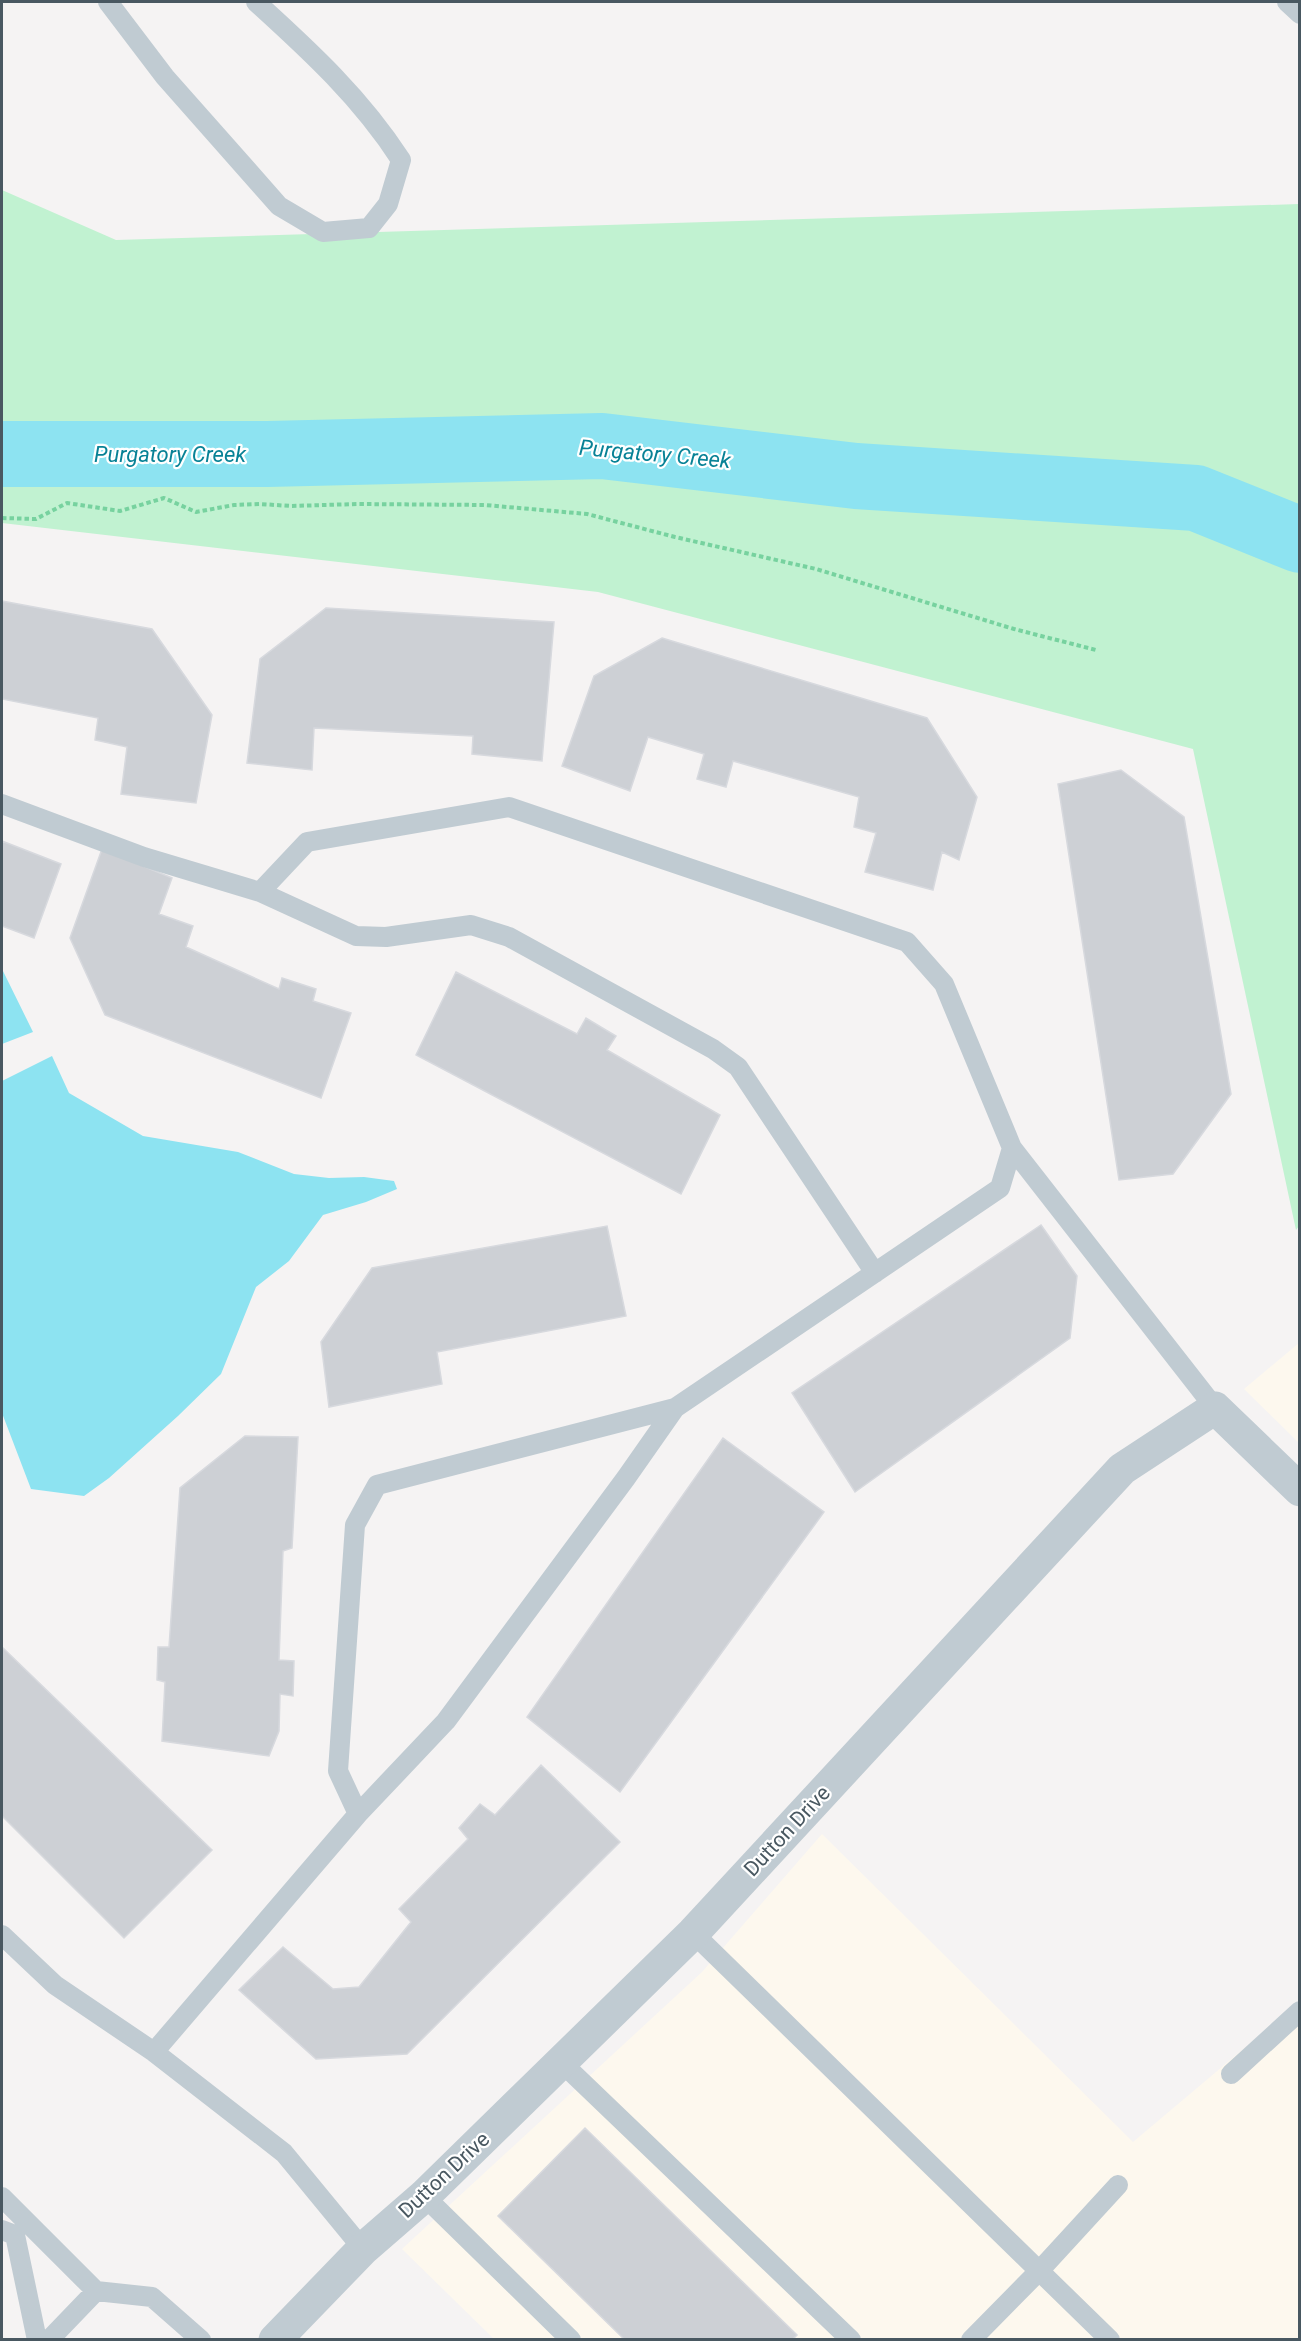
<svg xmlns="http://www.w3.org/2000/svg" width="1301" height="2341" viewBox="0 0 1301 2341" font-family="Roboto,sans-serif">
<style>
.commercial{fill:#fdf8ee}
.green{fill:#c1f2d1}
.water{fill:#8de3f1}
.lines{fill:none;stroke-linecap:round;stroke-linejoin:round}
.river{stroke:#8de3f1;stroke-width:66}
.building{fill:#cdd0d5;stroke:#d7d9de;stroke-width:1.5}
.path{stroke:#77d29f;stroke-width:4;stroke-dasharray:4.5 3;stroke-linecap:butt}
.service{stroke:#c0cbd2;stroke-width:20}
.minor{stroke:#c0cbd2;stroke-width:33}
.labels{text-anchor:middle;dominant-baseline:central;stroke-width:4.5;stroke-linejoin:round;paint-order:stroke}
.street-label{font-size:21px;fill:#495861;stroke:#fff}
.water-label{font-size:22px;font-style:italic;fill:#088296;stroke:#fff}
</style>
<rect width="100%" height="100%" fill="#f5f3f3"/>
<path class="commercial" d="M 1299,1343 L 1299,1443 L 1244,1389 Z
M 822,1834 L 1133,2142 L 1299,2002 L 1299,2339 L 494,2339 L 402,2249 L 702,1972 Z"/>
<path class="green" d="M 2,190 L 116,240 L 1299,204 L 1299,1226 L 1296,1230 L 1193,749 L 598,592 L 2,523 Z"/>
<path class="water" d="M 2,969 L 33,1032 L 2,1044 Z
M 52,1056 L 69,1093 L 143,1136 L 238,1152 L 294,1174 L 329,1178 L 364,1177 L 394,1181 L 397,1189 L 366,1202 L 323,1215 L 289,1261 L 256,1287 L 221,1374 L 178,1416 L 109,1478 L 84,1496 L 31,1489 L 2,1413 L 2,1081 Z"/>
<g class="lines">
<path class="river" d="M 2,454 L 267,454 L 602,446 L 856,476 L 1196,498 L 1300,540"/>
</g>
<path class="building" d="M 2,601 L 152,629 L 212,715 L 196,803 L 121,794 L 127,747 L 95,740 L 98,718 L 2,699 Z
M 326,608 L 554,622 L 542,761 L 472,754 L 473,736 L 314,728 L 312,770 L 247,763 L 260,659 Z
M 662,638 L 927,718 L 977,797 L 959,860 L 942,852 L 933,890 L 865,872 L 876,833 L 854,827 L 859,797 L 733,761 L 726,787 L 697,779 L 704,754 L 648,737 L 630,791 L 562,766 L 594,676 Z
M 1121,770 L 1184,817 L 1231,1094 L 1173,1174 L 1119,1180 L 1058,784 Z
M 2,841 L 61,864 L 34,938 L 2,926 Z
M 102,849 L 172,878 L 159,914 L 193,926 L 186,947 L 279,989 L 282,978 L 316,989 L 313,1001 L 351,1013 L 321,1098 L 105,1015 L 70,938 Z
M 456,972 L 577,1034 L 586,1018 L 616,1036 L 607,1050 L 720,1115 L 681,1194 L 416,1055 Z
M 1041,1225 L 1077,1276 L 1070,1338 L 855,1492 L 792,1393 Z
M 607,1226 L 626,1316 L 437,1352 L 442,1384 L 329,1407 L 321,1342 L 372,1268 Z
M 245,1436 L 298,1437 L 292,1548 L 283,1551 L 279,1660 L 294,1661 L 293,1696 L 280,1694 L 279,1731 L 269,1756 L 162,1741 L 165,1682 L 157,1680 L 158,1647 L 169,1647 L 180,1488 Z
M 723,1438 L 824,1512 L 620,1792 L 527,1717 Z
M 2,1647 L 212,1850 L 124,1938 L 2,1816 Z
M 541,1765 L 620,1842 L 407,2054 L 316,2059 L 239,1990 L 283,1947 L 333,1989 L 359,1987 L 411,1922 L 399,1909 L 468,1839 L 459,1828 L 480,1804 L 495,1815 Z
M 585,2128 L 797,2335 L 792,2340 L 625,2340 L 498,2216 Z"/>
<g class="lines">
<path class="path" d="M 2,518 L 36,519 L 67,503 L 120,511 L 164,498 L 196,512 L 234,505 L 260,504 L 291,506 L 357,504 L 485,505 L 587,514 L 675,537 L 816,569 L 1014,629 L 1096,650"/>
<path class="service" d="M 108,2 L 165,77 L 279,206 L 323,232 L 369,228 L 388,204 L 401,160 C 361,98 310,51 256,2
M 1287,2 L 1300,14
M 2,804 L 144,857 L 260,892 L 307,842 L 509,807 L 907,942 L 944,984 L 1012,1148 L 1215,1408
M 260,892 L 356,936 L 386,937 L 471,925 L 509,937 L 713,1049 L 738,1067 L 875,1273
M 358,1814 L 338,1771 L 355,1525 L 377,1485 L 675,1408
M 693,1933 L 1110,2340
M 2,1935 L 55,1985 L 154,2052 L 284,2153 L 363,2249
M 154,2052 L 358,1814 L 446,1721 L 626,1478 L 675,1408 L 1000,1188 L 1012,1148
M 561,2062 L 851,2340
M 1231,2074 L 1300,2011
M 424,2196 L 571,2340
M 2,2197 L 96,2291
M 2,2230 L 15,2235 L 37,2340
M 49,2340 L 96,2291 L 152,2297 L 201,2340
M 971,2340 L 1040,2270 L 1118,2185"/>
<path class="minor" d="M 275,2340 L 363,2249 L 424,2196 L 693,1933 L 1122,1469 L 1215,1408 L 1300,1490"/>
</g>
<g class="labels">
<g class="street-label">
<text transform="translate(787 1831) rotate(-47)">Dutton Drive</text>
<text transform="translate(444 2175) rotate(-43)">Dutton Drive</text>
</g>
<g class="water-label">
<text x="170" y="454">Purgatory Creek</text>
<text transform="translate(655 454) rotate(5)">Purgatory Creek</text>
</g>
</g>
<rect width="1301" height="2341" fill="none" stroke="#495861" stroke-width="6"/>
</svg>
